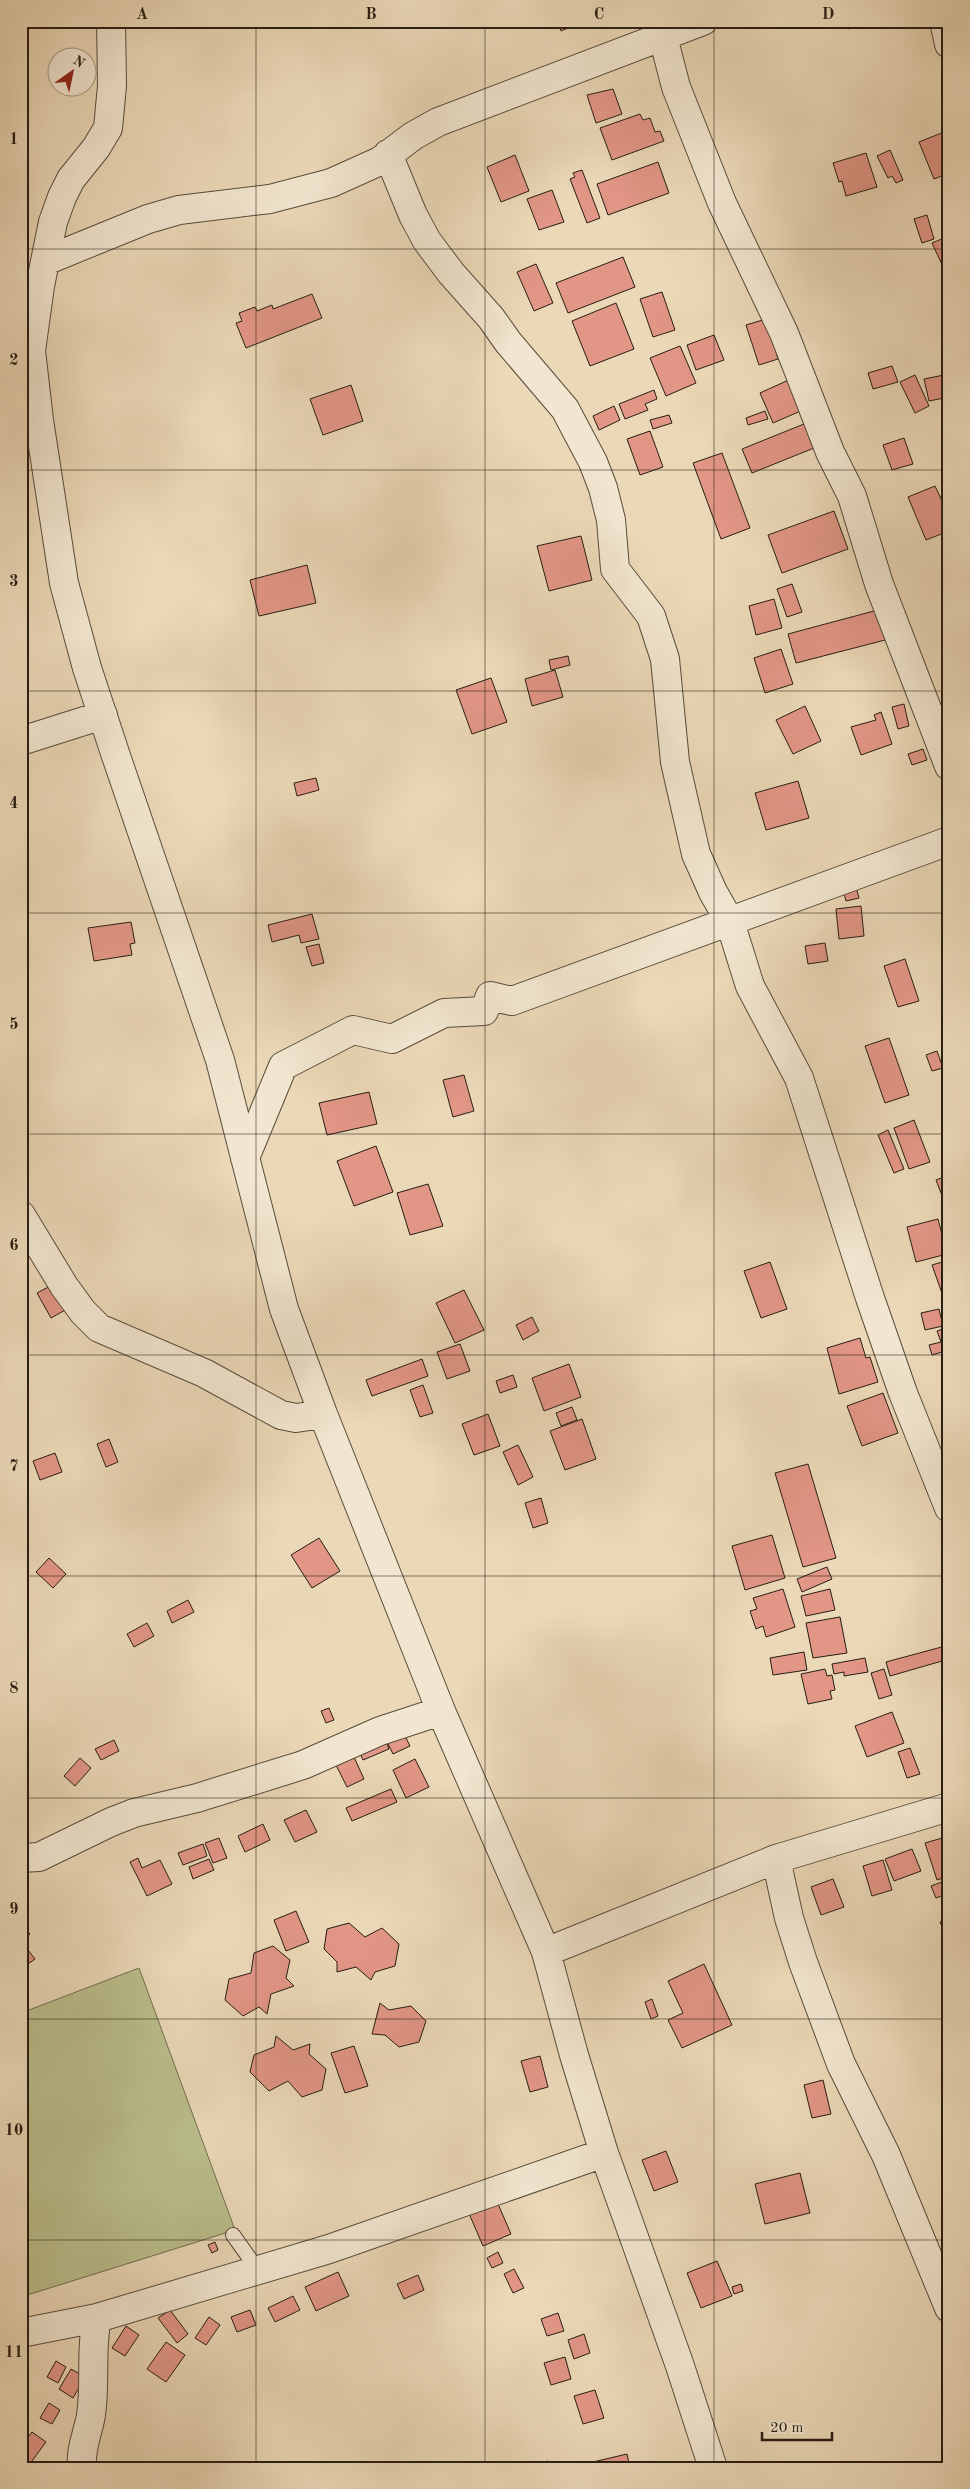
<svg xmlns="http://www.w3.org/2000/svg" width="970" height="2489" viewBox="0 0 970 2489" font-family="'Old Standard TT',serif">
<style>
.green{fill:#babe8c;stroke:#706e50}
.building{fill:#e29686;stroke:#271d13}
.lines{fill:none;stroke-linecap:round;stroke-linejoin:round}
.lane-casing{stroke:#584c3c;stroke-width:16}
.street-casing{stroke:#584c3c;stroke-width:30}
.lane{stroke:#f2e6d0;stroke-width:14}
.street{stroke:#f2e6d0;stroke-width:28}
.grid{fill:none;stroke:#271d13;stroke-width:1;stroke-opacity:0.55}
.neatline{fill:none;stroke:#271d13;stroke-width:2}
.grid-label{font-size:16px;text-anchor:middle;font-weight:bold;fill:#271d13}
</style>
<rect width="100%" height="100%" fill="#ebd8b7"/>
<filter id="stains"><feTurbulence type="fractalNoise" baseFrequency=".004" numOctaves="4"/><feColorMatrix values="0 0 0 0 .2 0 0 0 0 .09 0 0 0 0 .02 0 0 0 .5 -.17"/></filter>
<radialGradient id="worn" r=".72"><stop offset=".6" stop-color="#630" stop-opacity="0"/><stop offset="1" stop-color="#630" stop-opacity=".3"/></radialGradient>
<path class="green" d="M 139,1968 L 235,2230 L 21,2297 L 21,2013 Z"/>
<path class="building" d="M 557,21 L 584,21 L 561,31 Z
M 845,21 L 869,21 L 848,29 Z
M 613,89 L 622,114 L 596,123 L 587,95 Z
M 640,114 L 643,120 L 650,118 L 655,132 L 660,131 L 664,141 L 612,160 L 600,128 Z
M 949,130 L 949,173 L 934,179 L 919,142 Z
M 890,150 L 903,180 L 896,183 L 892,176 L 888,178 L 877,156 Z
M 866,153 L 877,187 L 846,196 L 842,181 L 839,182 L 833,163 Z
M 515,155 L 529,191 L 501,202 L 487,167 Z
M 658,162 L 669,193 L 608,215 L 597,184 Z
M 582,170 L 600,218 L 587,223 L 570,179 L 575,177 L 573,173 Z
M 552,190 L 564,222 L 539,230 L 527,199 Z
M 927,215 L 934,239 L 922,243 L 914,219 Z
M 949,236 L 949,269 L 945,271 L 932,243 Z
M 623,257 L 635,287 L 568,313 L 556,283 Z
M 536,264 L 553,303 L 534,311 L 517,272 Z
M 662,292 L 675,330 L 653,337 L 640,299 Z
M 312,294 L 322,318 L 246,348 L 236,323 L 242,321 L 239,313 L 255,307 L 257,311 L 272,305 L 273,309 Z
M 616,303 L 634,349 L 590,366 L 572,321 Z
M 766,319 L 778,359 L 759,365 L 746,325 Z
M 714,335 L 724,360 L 696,370 L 687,345 Z
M 680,346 L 696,383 L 666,396 L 650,358 Z
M 892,366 L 898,382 L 873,389 L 868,373 Z
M 949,374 L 949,397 L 929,401 L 924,379 Z
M 915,375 L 929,406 L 915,413 L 900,382 Z
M 793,378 L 803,410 L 773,423 L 760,393 Z
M 351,385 L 363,421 L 323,435 L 310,399 Z
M 654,390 L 657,399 L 645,404 L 648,410 L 625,419 L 619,404 Z
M 614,406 L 620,420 L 599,430 L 593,416 Z
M 765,411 L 768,419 L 748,425 L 746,418 Z
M 669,415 L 672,423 L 653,429 L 650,420 Z
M 809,422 L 819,446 L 752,473 L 742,449 Z
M 650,431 L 663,467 L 640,475 L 627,439 Z
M 904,438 L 913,464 L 892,470 L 883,445 Z
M 722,453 L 750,528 L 721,539 L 693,463 Z
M 935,486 L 943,503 L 949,500 L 949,531 L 926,540 L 908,497 Z
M 834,511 L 848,549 L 782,573 L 768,535 Z
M 581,536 L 592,580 L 549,591 L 537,546 Z
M 307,565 L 316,603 L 259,616 L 250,580 Z
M 792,584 L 802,612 L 787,617 L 777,589 Z
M 774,599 L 782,628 L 756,635 L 749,606 Z
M 885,608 L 893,638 L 796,663 L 788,634 Z
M 781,649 L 793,684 L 765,693 L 754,658 Z
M 568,656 L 570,665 L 551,670 L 549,660 Z
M 555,670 L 563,697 L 532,706 L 525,679 Z
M 491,678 L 507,722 L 472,734 L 456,690 Z
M 904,704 L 909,726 L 898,729 L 892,707 Z
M 805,706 L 821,741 L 793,754 L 776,720 Z
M 881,712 L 892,744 L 861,755 L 851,727 L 876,720 L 874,715 Z
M 923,749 L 927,760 L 912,765 L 908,754 Z
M 316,778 L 319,790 L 297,796 L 294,783 Z
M 798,781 L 809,818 L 766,830 L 755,793 Z
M 855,883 L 859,898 L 846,901 L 842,886 Z
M 861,906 L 864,936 L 839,939 L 836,909 Z
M 312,914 L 319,939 L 301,943 L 299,935 L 272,942 L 268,925 Z
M 131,922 L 135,943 L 130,944 L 132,955 L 94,961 L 88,928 Z
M 825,943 L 828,961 L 808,964 L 805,946 Z
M 319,944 L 324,963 L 312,966 L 306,947 Z
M 905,959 L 919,1001 L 898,1007 L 884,966 Z
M 889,1038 L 909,1095 L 885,1103 L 865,1046 Z
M 937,1051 L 943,1068 L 932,1071 L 926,1055 Z
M 464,1075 L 474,1111 L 453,1117 L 443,1080 Z
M 369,1092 L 377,1124 L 327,1135 L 319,1103 Z
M 914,1120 L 930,1162 L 909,1169 L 894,1128 Z
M 888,1130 L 904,1169 L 894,1173 L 878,1135 Z
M 376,1146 L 393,1192 L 354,1206 L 337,1161 Z
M 949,1175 L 949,1211 L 948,1211 L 936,1180 Z
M 428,1184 L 443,1226 L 410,1235 L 397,1193 Z
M 938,1219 L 947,1254 L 916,1262 L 907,1227 Z
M 949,1260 L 949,1313 L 932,1265 Z
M 770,1262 L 787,1309 L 761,1318 L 744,1271 Z
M 54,1284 L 67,1309 L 51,1318 L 37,1293 Z
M 464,1290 L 484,1330 L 455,1343 L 436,1303 Z
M 939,1309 L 943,1326 L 925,1330 L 921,1313 Z
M 532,1317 L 539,1331 L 523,1340 L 516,1325 Z
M 949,1327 L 949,1350 L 932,1355 L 929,1345 L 941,1342 L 937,1331 Z
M 860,1338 L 866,1358 L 870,1357 L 878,1382 L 839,1394 L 827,1348 Z
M 460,1344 L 470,1371 L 447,1379 L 437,1352 Z
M 422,1359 L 428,1376 L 372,1396 L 366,1380 Z
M 569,1364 L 581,1397 L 544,1411 L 532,1378 Z
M 513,1375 L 517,1387 L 500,1393 L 496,1381 Z
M 423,1385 L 433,1413 L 420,1417 L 410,1390 Z
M 883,1393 L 898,1433 L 862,1446 L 847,1406 Z
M 572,1407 L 577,1420 L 561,1426 L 556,1413 Z
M 488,1414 L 500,1446 L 474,1455 L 462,1424 Z
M 582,1419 L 596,1459 L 565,1470 L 550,1431 Z
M 109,1439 L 118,1462 L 106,1467 L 97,1444 Z
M 518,1445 L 533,1477 L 518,1485 L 503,1452 Z
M 55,1453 L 62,1472 L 40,1480 L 33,1461 Z
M 808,1464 L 836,1558 L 803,1567 L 775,1473 Z
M 541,1498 L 548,1523 L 533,1528 L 525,1503 Z
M 772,1535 L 785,1578 L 745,1590 L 732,1546 Z
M 319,1538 L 340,1571 L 312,1588 L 291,1555 Z
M 49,1558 L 66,1574 L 53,1588 L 36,1572 Z
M 827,1567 L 832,1579 L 802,1592 L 797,1579 Z
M 783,1589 L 795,1627 L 766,1637 L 763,1626 L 756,1629 L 750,1611 L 757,1609 L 753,1598 Z
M 830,1589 L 835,1610 L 806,1616 L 801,1596 Z
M 188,1600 L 194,1612 L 172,1623 L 167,1611 Z
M 840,1617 L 847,1653 L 813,1658 L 806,1623 Z
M 147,1623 L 154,1636 L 134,1647 L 127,1634 Z
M 949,1645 L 949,1659 L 890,1676 L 886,1662 Z
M 804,1652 L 807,1670 L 773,1675 L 770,1658 Z
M 865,1658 L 868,1672 L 844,1676 L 844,1672 L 834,1674 L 832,1664 Z
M 825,1669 L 827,1676 L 832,1675 L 835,1690 L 830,1691 L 832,1699 L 808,1704 L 801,1674 Z
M 884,1669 L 892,1695 L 879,1699 L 871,1673 Z
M 329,1708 L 334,1720 L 326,1723 L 321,1711 Z
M 892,1712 L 904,1743 L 867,1757 L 855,1726 Z
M 383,1733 L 389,1749 L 363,1760 L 356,1744 Z
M 404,1734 L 410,1746 L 393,1754 L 387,1742 Z
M 114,1740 L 119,1751 L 101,1760 L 95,1749 Z
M 910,1748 L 920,1774 L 907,1778 L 898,1752 Z
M 354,1757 L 364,1779 L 347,1787 L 336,1765 Z
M 80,1758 L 91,1768 L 75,1786 L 64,1776 Z
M 415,1759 L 429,1787 L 406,1798 L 393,1770 Z
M 391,1789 L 397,1802 L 352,1821 L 346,1808 Z
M 306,1810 L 317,1832 L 295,1842 L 284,1820 Z
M 263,1824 L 270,1840 L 245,1852 L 238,1836 Z
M 949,1836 L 949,1876 L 937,1880 L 925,1843 Z
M 219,1838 L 227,1858 L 213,1863 L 205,1843 Z
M 203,1844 L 207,1856 L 183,1865 L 178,1853 Z
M 912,1849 L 921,1871 L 894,1881 L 885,1859 Z
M 138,1858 L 142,1868 L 160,1860 L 172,1884 L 147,1896 L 130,1862 Z
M 209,1859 L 214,1870 L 193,1879 L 189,1867 Z
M 883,1860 L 892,1890 L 872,1896 L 863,1866 Z
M 833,1879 L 844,1907 L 821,1915 L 811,1887 Z
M 942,1882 L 947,1894 L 936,1898 L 931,1886 Z
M 296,1911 L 309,1942 L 286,1951 L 274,1920 Z
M 949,1918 L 949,1943 L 940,1922 Z
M 21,1923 L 30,1934 L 21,1940 Z
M 349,1923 L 365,1937 L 382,1928 L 399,1944 L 395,1966 L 375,1972 L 371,1980 L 356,1967 L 337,1972 L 337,1962 L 324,1949 L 327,1929 Z
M 24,1945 L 35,1959 L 21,1969 L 21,1947 Z
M 273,1946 L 290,1960 L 286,1978 L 294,1986 L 271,1994 L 267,2014 L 259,2007 L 243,2016 L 225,2000 L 229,1979 L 251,1973 L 254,1953 Z
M 704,1964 L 732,2025 L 682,2048 L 668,2020 L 683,2013 L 668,1981 Z
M 652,1999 L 658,2016 L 651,2019 L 645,2002 Z
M 380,2003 L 389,2010 L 411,2006 L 426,2021 L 419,2042 L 399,2047 L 385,2035 L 372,2034 Z
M 276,2036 L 293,2050 L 310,2044 L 309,2054 L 326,2069 L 322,2090 L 302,2097 L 288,2081 L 269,2091 L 250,2072 L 254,2055 L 274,2047 Z
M 354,2046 L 368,2086 L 345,2093 L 331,2053 Z
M 540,2056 L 548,2087 L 530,2092 L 521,2061 Z
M 823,2080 L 831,2114 L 812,2118 L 804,2085 Z
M 666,2151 L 678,2182 L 654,2191 L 642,2160 Z
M 800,2173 L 810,2213 L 765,2224 L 755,2184 Z
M 495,2197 L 511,2234 L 483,2246 L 467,2209 Z
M 215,2242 L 218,2250 L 212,2253 L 208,2245 Z
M 498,2252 L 503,2263 L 492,2268 L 487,2258 Z
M 717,2261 L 732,2296 L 701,2308 L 687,2273 Z
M 514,2269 L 524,2288 L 513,2293 L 504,2274 Z
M 338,2272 L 349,2296 L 316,2311 L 305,2287 Z
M 418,2275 L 424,2290 L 404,2299 L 397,2284 Z
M 741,2284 L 743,2291 L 734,2294 L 732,2287 Z
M 293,2296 L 300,2310 L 275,2322 L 268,2308 Z
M 170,2310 L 188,2334 L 177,2343 L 158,2318 Z
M 250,2310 L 256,2325 L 237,2332 L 231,2317 Z
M 558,2313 L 564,2331 L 547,2336 L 541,2319 Z
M 209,2317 L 220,2325 L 206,2345 L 195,2338 Z
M 126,2326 L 139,2335 L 125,2356 L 112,2348 Z
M 584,2334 L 590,2353 L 574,2359 L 568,2340 Z
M 166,2342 L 185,2355 L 166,2382 L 147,2369 Z
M 565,2357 L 571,2379 L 551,2385 L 544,2363 Z
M 56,2361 L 66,2367 L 58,2383 L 47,2377 Z
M 71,2369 L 85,2377 L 73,2398 L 59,2389 Z
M 595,2390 L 604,2418 L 583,2424 L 574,2396 Z
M 49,2403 L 60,2410 L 52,2424 L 40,2418 Z
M 32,2432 L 46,2442 L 29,2465 L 21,2460 L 21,2446 Z
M 627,2454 L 630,2468 L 594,2468 L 593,2462 Z
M 548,2461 L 550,2468 L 537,2468 L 536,2464 Z
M 132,2462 L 144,2468 L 129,2468 Z"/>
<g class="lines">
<defs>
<path id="lane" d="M 233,2235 L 258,2270"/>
<path id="street" d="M 111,21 L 112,86 L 108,128 L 96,148 L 71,179 L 62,197 L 53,222 L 40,286 L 31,351 L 39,420 L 64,583 L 87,668 L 116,756 L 220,1060 L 284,1309 L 323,1414 L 441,1711 L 546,1952 L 574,2055 L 604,2153 L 680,2366 L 713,2468
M 944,21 L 949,44
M 663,37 L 676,87 L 722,203 L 784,333 L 830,452 L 852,496 L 879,584 L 949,766
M 388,154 L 413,215 L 427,241 L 451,273 L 491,318 L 508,342 L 565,409 L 593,462 L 603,488 L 611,520 L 615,569 L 651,616 L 665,659 L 675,762 L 696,854 L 713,892 L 730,922 L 750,986 L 799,1078 L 870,1298 L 903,1393 L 949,1508
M 45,261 L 148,219 L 179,210 L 270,199 L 331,183 L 380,161 L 413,136 L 438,122 L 703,21
M 21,741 L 103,715
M 245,1158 L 283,1066 L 353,1030 L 392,1039 L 444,1013 L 484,1011 L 490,996 L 512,1001 L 949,841
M 21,1215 L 64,1286 L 83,1312 L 99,1328 L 204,1373 L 281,1415 L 296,1418 L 323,1414
M 21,1858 L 39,1857 L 111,1822 L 134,1813 L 197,1798 L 303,1765 L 380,1731 L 441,1711
M 776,1859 L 789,1918 L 803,1962 L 841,2064 L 886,2155 L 949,2308
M 546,1952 L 776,1859 L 949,1807
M 21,2333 L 97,2318
M 82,2468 C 80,2449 88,2433 91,2415 C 96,2382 90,2350 97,2318 L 329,2249 L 604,2153"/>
</defs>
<use href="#lane" class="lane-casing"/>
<use href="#street" class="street-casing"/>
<use href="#lane" class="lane"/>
<use href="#street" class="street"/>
</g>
<path class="grid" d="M 256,21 L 256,2468M 485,21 L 485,2468M 714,21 L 714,2468M 21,249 L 949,249M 21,470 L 949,470M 21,691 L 949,691M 21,913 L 949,913M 21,1134 L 949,1134M 21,1355 L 949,1355M 21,1576 L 949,1576M 21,1798 L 949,1798M 21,2019 L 949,2019M 21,2240 L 949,2240"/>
<rect width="970" height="2489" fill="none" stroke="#ebd8b7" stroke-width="55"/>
<g transform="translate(72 72) rotate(33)"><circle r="24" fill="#f2e6d0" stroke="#a19684"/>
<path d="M0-4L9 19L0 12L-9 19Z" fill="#8f2418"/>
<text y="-8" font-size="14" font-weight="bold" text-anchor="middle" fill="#271d13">N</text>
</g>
<path d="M762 2432v8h70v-8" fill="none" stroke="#271d13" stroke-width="2.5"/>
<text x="770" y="2432" font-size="15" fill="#271d13" stroke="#f2e6d0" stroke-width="4" paint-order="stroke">20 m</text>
<rect x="28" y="28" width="914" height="2434" class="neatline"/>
<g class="grid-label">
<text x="142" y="19">A</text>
<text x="371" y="19">B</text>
<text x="599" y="19">C</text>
<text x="828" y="19">D</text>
<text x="14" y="144">1</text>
<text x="14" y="365">2</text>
<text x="14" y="586">3</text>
<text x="14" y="808">4</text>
<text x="14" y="1029">5</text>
<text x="14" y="1250">6</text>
<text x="14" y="1471">7</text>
<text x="14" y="1693">8</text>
<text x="14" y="1914">9</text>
<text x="14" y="2135">10</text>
<text x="14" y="2357">11</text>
</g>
<rect width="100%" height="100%" filter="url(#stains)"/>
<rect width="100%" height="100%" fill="url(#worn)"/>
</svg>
